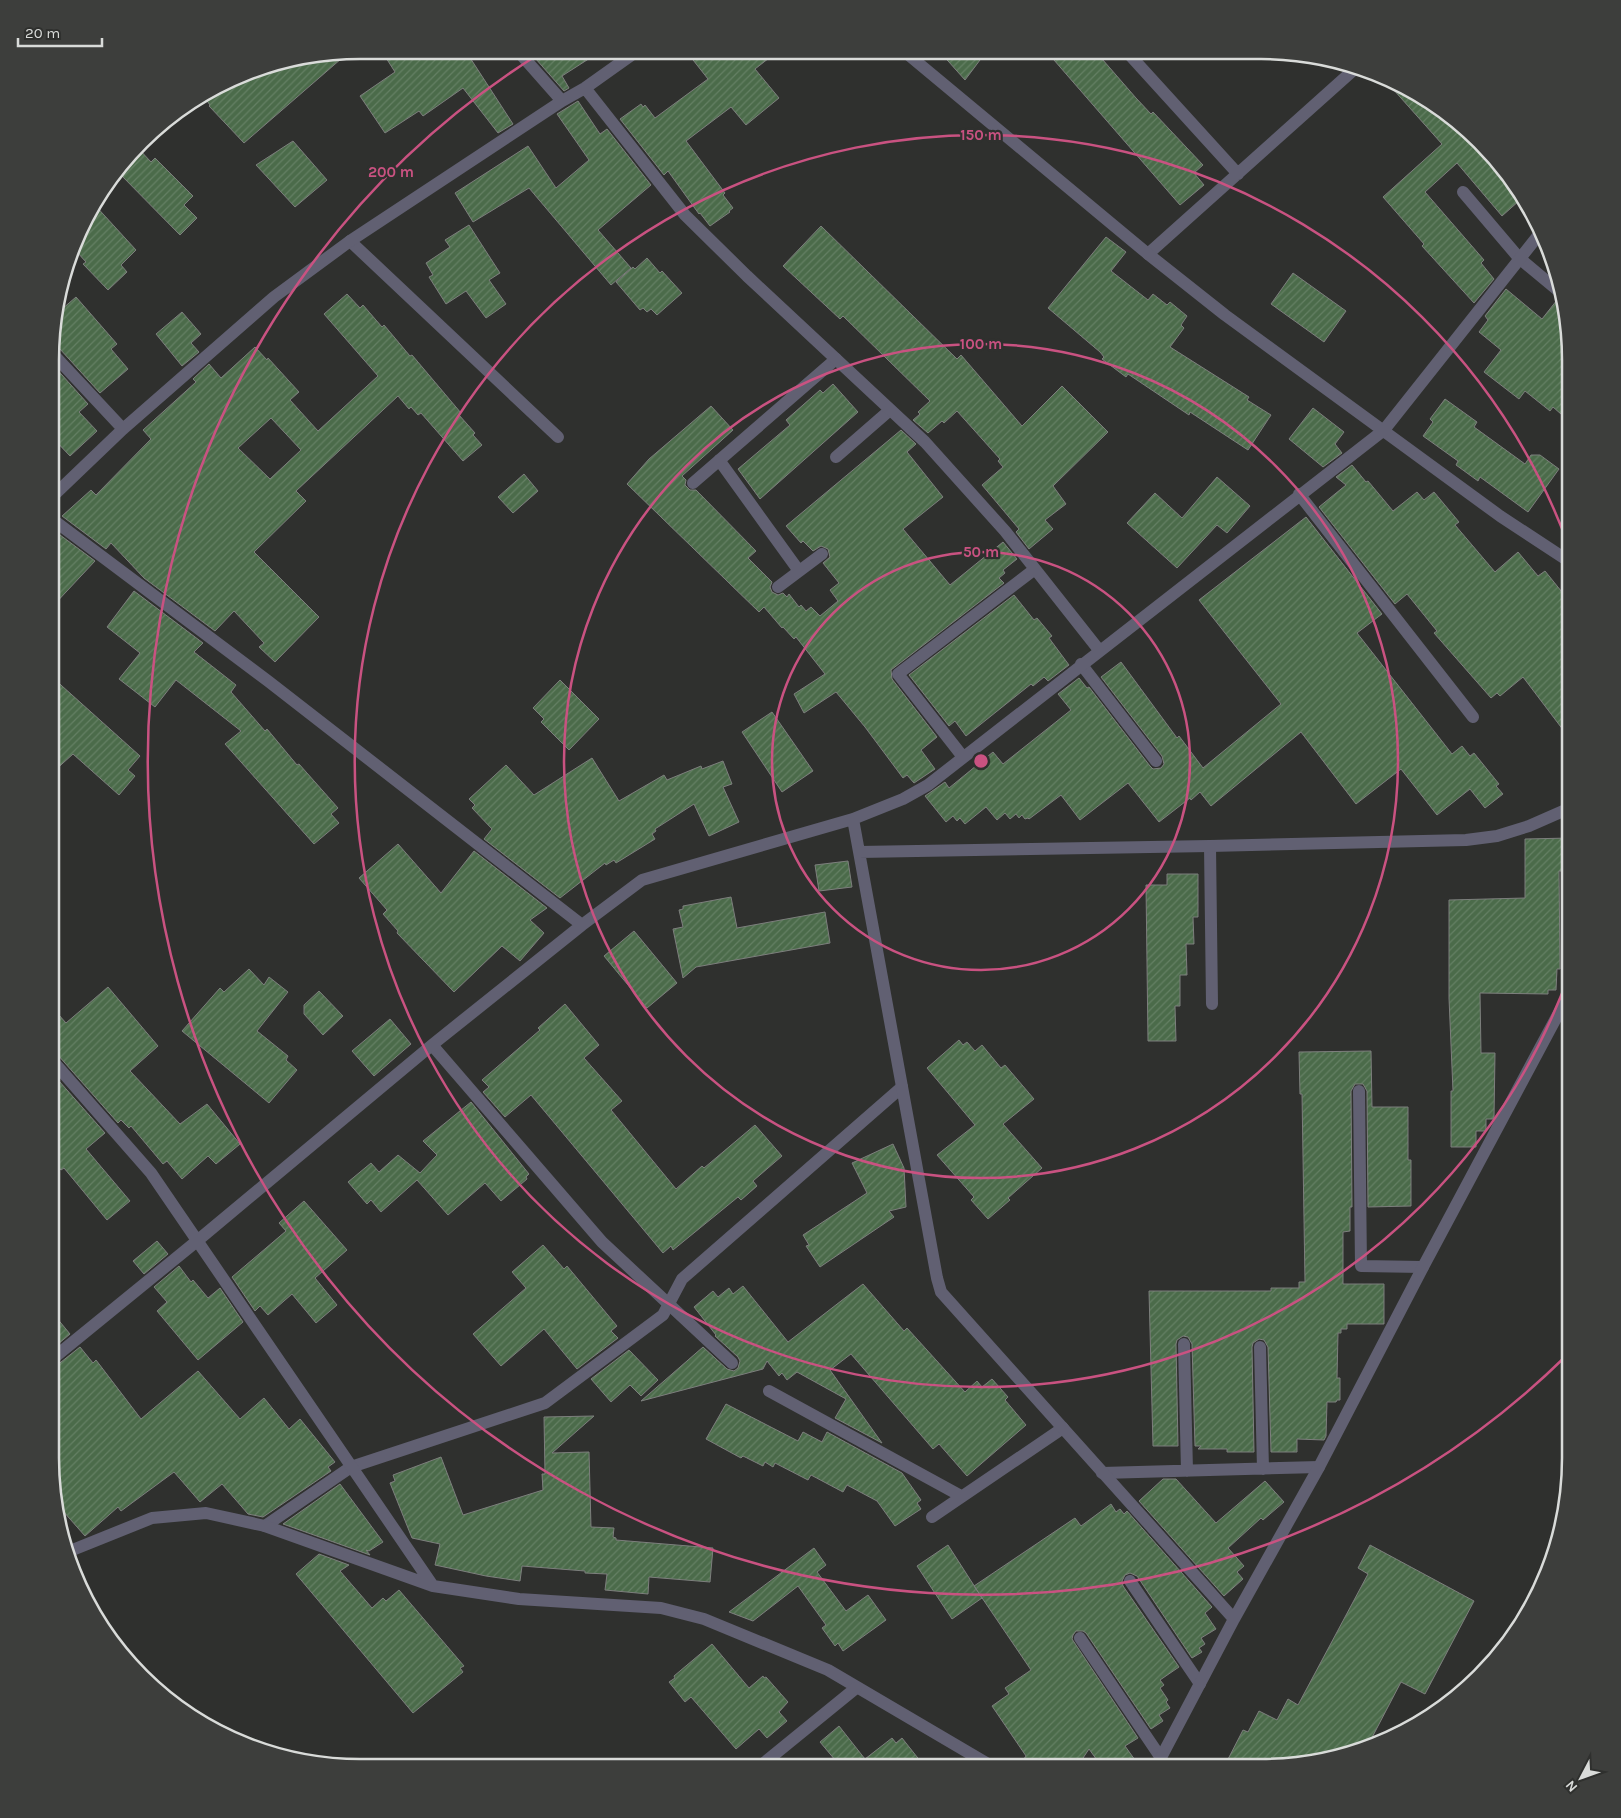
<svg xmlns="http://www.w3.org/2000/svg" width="1621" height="1818" viewBox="0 0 1621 1818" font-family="Karla,sans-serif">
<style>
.building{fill:url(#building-hatch);stroke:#7d7f7d;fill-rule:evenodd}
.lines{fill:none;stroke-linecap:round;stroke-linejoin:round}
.service{stroke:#616072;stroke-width:12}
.minor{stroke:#616072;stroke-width:12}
.tertiary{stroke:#616072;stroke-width:12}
.ring{fill:none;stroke:#c95281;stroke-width:2.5}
.rim{fill:none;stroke:#d9dbd9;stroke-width:2.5}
.centre{fill:#c95281;stroke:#2f302e;stroke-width:2.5}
.ring-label{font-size:15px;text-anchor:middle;font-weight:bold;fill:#c95281;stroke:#2f302e;stroke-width:4.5;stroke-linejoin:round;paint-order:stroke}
</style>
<defs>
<pattern id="building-hatch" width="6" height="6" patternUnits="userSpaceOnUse" patternTransform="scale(1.25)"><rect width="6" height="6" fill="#4b6b4a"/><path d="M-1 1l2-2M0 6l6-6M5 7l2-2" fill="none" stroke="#648064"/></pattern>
</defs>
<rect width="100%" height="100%" fill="#2f302e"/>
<path class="building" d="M 381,50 L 465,50 L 513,124 L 498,133 L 463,88 L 423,116 L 419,111 L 385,133 L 360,96 L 395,72 Z
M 528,50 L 575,51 L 601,51 L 562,76 L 569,88 L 564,91 Z
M 686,51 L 778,51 L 755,69 L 779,98 L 746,125 L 731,107 L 686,141 L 725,193 L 723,195 L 733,208 L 729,211 L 730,212 L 710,226 L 700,213 L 699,214 L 668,171 L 664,175 L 620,119 L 641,104 L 643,107 L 645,105 L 655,118 L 708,79 Z
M 349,52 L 244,143 L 209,106 L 210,105 L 205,98 L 260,67 Z
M 940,52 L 986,52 L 965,80 Z
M 1047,52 L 1096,52 L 1136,98 L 1151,114 L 1153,112 L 1203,165 L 1194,173 L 1204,185 L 1180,205 Z
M 1384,78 L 1433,102 L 1499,168 L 1495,172 L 1520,200 L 1502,216 L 1457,163 L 1425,192 L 1484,260 L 1481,263 L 1494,279 L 1474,303 L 1422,246 L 1424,244 L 1383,197 L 1442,144 L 1384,79 Z
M 578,101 L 600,134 L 607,129 L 651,185 L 598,230 L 631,268 L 611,285 L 529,188 L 473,222 L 455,193 L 528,146 L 556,188 L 589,160 L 557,114 Z
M 293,141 L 327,180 L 295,207 L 256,165 Z
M 138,148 L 151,162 L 155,158 L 193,196 L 184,205 L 197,218 L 180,235 L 118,172 Z
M 93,203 L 136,250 L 121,265 L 127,272 L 108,290 L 83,264 L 86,262 L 76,251 Z
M 469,225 L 500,273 L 489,280 L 506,304 L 486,318 L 466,291 L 446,304 L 429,277 L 433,275 L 426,263 L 450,247 L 445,240 Z
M 821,226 L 957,359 L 961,355 L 1022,426 L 1062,386 L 1108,432 L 1053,486 L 1066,504 L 1045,520 L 1053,529 L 1029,549 L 1016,532 L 1019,529 L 982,485 L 1003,467 L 998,461 L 1000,459 L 957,411 L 944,423 L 942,421 L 928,433 L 913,420 L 920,414 L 918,412 L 930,401 L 843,316 L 840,319 L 783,266 Z
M 1106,237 L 1126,252 L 1111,271 L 1148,300 L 1153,294 L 1167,305 L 1170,302 L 1187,316 L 1181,325 L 1184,328 L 1170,347 L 1249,397 L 1247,400 L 1271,415 L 1248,450 L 1190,412 L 1189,415 L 1128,374 L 1126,377 L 1102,359 L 1104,357 L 1100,352 L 1048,308 Z
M 647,258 L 660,273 L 662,271 L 682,293 L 657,315 L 651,309 L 647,312 L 643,308 L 640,310 L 616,282 L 633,267 L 635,269 Z
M 1293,273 L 1346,311 L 1324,342 L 1271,304 Z
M 1506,289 L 1542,319 L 1557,300 L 1563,301 L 1570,340 L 1570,422 L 1553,407 L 1550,411 L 1525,391 L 1519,399 L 1484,372 L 1501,350 L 1479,332 L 1488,320 L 1485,316 Z
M 347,294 L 360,308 L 363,305 L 382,327 L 384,325 L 410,356 L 412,355 L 461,413 L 459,415 L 475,433 L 473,435 L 482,445 L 463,461 L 421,413 L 418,415 L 411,407 L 409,409 L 398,396 L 296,491 L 306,501 L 254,552 L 319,617 L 275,662 L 259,647 L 264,643 L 234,611 L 215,631 L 144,578 L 111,543 L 106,549 L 62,516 L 91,490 L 96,495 L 151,439 L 143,430 L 196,382 L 193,379 L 209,364 L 221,378 L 255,347 L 267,360 L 268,358 L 299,392 L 290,400 L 318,431 L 378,376 L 324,314 ZM 271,418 L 301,450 L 270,479 L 238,448 Z
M 76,297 L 117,344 L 111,349 L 128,369 L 100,393 L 59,348 L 53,346 L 54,316 Z
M 182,312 L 201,334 L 191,343 L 199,352 L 182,366 L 156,334 Z
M 53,365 L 88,404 L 79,412 L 97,431 L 70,456 L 52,437 Z
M 833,384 L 858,412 L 760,499 L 738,469 L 790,425 L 786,420 L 820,390 L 823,393 Z
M 1445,399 L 1477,422 L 1474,427 L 1525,464 L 1531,455 L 1540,455 L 1559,469 L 1528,512 L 1480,477 L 1478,481 L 1456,465 L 1458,461 L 1423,436 L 1433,422 L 1430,419 Z
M 711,406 L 733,430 L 682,476 L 686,480 L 685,485 L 690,490 L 696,490 L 756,551 L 748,558 L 772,582 L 770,587 L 772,592 L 778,595 L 783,593 L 787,597 L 789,594 L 799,607 L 801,605 L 806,611 L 811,607 L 820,616 L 838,601 L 830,590 L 839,583 L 823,563 L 830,557 L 828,549 L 821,546 L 813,551 L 803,541 L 801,543 L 786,526 L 901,430 L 916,444 L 907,452 L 943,497 L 903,529 L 950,585 L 1003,542 L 1017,559 L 1003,570 L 1005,573 L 999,578 L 1004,583 L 891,670 L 892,679 L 937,737 L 921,750 L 935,769 L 914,783 L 907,775 L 903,778 L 865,727 L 836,692 L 804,713 L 794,694 L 825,674 L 796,637 L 794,639 L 783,627 L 782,628 L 764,607 L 759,612 L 627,484 L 649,459 Z
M 1313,408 L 1344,432 L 1335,444 L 1342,453 L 1323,467 L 1289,439 Z
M 1352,465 L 1366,482 L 1368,481 L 1393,511 L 1417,492 L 1424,500 L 1434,492 L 1459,522 L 1455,525 L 1495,572 L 1518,552 L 1538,576 L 1545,571 L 1570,602 L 1570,739 L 1523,677 L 1500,696 L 1497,693 L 1491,698 L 1434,633 L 1437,631 L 1407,594 L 1395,604 L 1319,507 L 1346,485 L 1336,477 Z
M 524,474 L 538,491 L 513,513 L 498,497 Z
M 1217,477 L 1250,506 L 1227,533 L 1217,525 L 1177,568 L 1127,523 L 1155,493 L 1182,518 Z
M 1306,517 L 1382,614 L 1357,633 L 1452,754 L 1462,746 L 1470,756 L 1474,753 L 1499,784 L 1496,786 L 1503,794 L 1485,808 L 1470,789 L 1437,815 L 1401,769 L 1356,804 L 1301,732 L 1211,806 L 1200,792 L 1191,800 L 1190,798 L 1159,822 L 1128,783 L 1080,820 L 1061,795 L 1029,819 L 1028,818 L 1025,819 L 1022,815 L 1019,818 L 1016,814 L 1010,819 L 1005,813 L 997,820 L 986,807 L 965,824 L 960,818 L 957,821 L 953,816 L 946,822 L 925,796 L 945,782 L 949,788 L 993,752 L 1003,764 L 1071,710 L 1058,694 L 1079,678 L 1087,688 L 1089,687 L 1150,766 L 1153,769 L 1161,768 L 1164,764 L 1162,756 L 1101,677 L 1121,662 L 1177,738 L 1179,736 L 1203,768 L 1281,704 L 1199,600 Z
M 52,529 L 95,561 L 52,607 Z
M 134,591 L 203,643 L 194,652 L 236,685 L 231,692 L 265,731 L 267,729 L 297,765 L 299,764 L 338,808 L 331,814 L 339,823 L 314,844 L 225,744 L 241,731 L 176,680 L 155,707 L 119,679 L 140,653 L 107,627 Z
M 1014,595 L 1034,620 L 1037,618 L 1052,636 L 1049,638 L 1069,665 L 1048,681 L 1044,677 L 1033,686 L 1031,684 L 966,736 L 955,721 L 949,726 L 909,675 Z
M 52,677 L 140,756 L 128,770 L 135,776 L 119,795 L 73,754 L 52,773 Z
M 560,680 L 599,719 L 569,750 L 541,722 L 544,719 L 533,708 Z
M 772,712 L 813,771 L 782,792 L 742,732 Z
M 592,758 L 619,801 L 664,775 L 667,780 L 701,766 L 702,769 L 723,761 L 732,784 L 723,787 L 739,822 L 709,836 L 694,804 L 655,829 L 656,831 L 652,834 L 655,839 L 616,863 L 614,860 L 606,865 L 605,863 L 560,898 L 484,839 L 492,829 L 472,808 L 475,805 L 469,799 L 506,765 L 534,795 Z
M 1570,838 L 1570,871 L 1559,871 L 1560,969 L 1557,969 L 1556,990 L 1548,990 L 1548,994 L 1480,993 L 1481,1053 L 1495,1053 L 1494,1117 L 1493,1119 L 1486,1119 L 1486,1131 L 1476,1131 L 1476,1147 L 1451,1147 L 1451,1091 L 1453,1091 L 1449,998 L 1449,900 L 1525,898 L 1525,839 Z
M 398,844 L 441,893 L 474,851 L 547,908 L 530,920 L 544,933 L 520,961 L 502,946 L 454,992 L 397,933 L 398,931 L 383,914 L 387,910 L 359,878 Z
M 848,861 L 852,887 L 819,891 L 815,865 Z
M 1167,874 L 1198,874 L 1198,917 L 1193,917 L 1194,944 L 1186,944 L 1187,975 L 1180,975 L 1180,1006 L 1175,1006 L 1176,1041 L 1148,1041 L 1146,885 L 1167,885 Z
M 731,897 L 737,928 L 825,912 L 830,943 L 696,967 L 683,978 L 673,929 L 683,927 L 679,910 L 683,909 L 683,906 Z
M 634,931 L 677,983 L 647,1008 L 604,956 Z
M 249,969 L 264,985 L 269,977 L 288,992 L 257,1031 L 288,1056 L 286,1060 L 297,1070 L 269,1103 L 182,1031 L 220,988 L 224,992 Z
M 108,987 L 158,1046 L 130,1071 L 180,1124 L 207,1104 L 240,1144 L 216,1164 L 208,1156 L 182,1179 L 167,1161 L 163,1164 L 131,1126 L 129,1128 L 121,1120 L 118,1123 L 57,1054 L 51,1051 L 51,1006 L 66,1023 Z
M 319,991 L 343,1016 L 323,1035 L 304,1014 L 304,1005 Z
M 565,1004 L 599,1045 L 584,1058 L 622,1101 L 611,1110 L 676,1189 L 702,1166 L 704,1168 L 755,1125 L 782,1156 L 753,1181 L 757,1186 L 741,1200 L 738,1197 L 673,1250 L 671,1246 L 663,1253 L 531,1095 L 505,1117 L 483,1092 L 489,1087 L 482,1080 L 540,1030 L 538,1028 Z
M 390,1019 L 411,1044 L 374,1076 L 352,1051 Z
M 959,1040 L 963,1045 L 967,1042 L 975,1051 L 982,1045 L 1001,1068 L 1005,1065 L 1034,1099 L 1003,1124 L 1042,1168 L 1008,1198 L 1010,1200 L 988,1219 L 971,1200 L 974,1197 L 937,1155 L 975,1125 L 927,1068 Z
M 1371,1051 L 1372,1107 L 1408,1107 L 1408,1160 L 1411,1160 L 1411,1206 L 1368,1207 L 1367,1091 L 1363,1084 L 1355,1084 L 1351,1091 L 1352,1207 L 1350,1207 L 1350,1231 L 1343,1232 L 1343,1284 L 1384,1284 L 1384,1324 L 1347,1324 L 1347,1329 L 1341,1329 L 1341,1333 L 1338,1333 L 1337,1378 L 1340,1378 L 1340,1400 L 1337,1400 L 1336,1402 L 1327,1402 L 1326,1436 L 1324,1440 L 1297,1439 L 1297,1452 L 1271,1452 L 1268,1347 L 1264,1340 L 1259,1339 L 1253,1343 L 1252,1347 L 1254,1452 L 1227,1452 L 1227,1449 L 1198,1449 L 1201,1446 L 1195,1446 L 1192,1344 L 1188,1337 L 1183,1336 L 1177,1340 L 1176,1344 L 1178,1446 L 1153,1446 L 1149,1291 L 1271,1291 L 1271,1288 L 1299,1288 L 1299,1282 L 1305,1282 L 1302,1094 L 1300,1094 L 1299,1052 Z
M 51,1072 L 105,1133 L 86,1149 L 130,1201 L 107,1220 L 64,1168 L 61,1170 L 51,1159 Z
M 471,1102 L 529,1174 L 526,1177 L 527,1179 L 501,1201 L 485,1183 L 448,1215 L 417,1180 L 381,1212 L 371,1200 L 367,1204 L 348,1182 L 371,1163 L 379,1172 L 398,1155 L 420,1173 L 437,1155 L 423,1141 Z
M 893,1144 L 904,1168 L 906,1207 L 889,1211 L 894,1217 L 820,1267 L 806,1246 L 809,1245 L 803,1235 L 867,1193 L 852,1163 Z
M 304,1201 L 347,1250 L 315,1278 L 337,1305 L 316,1323 L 292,1294 L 268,1315 L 260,1306 L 255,1311 L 232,1277 L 286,1231 L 279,1223 Z
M 157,1241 L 168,1254 L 144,1274 L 133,1261 Z
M 543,1245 L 564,1269 L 567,1266 L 617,1326 L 611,1331 L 618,1338 L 577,1369 L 544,1329 L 501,1366 L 473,1334 L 526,1288 L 512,1272 Z
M 179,1266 L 191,1282 L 193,1280 L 208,1298 L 220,1288 L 243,1322 L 198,1360 L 157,1311 L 167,1302 L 154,1287 Z
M 863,1284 L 904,1331 L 907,1328 L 965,1392 L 977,1381 L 982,1387 L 992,1379 L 1008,1397 L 1005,1400 L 1026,1425 L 967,1476 L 939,1444 L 933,1449 L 851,1354 L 830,1370 L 882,1443 L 835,1418 L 846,1399 L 797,1372 L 787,1380 L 782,1373 L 779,1376 L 767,1361 L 763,1369 L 641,1401 L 703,1347 L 727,1369 L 734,1371 L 738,1368 L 740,1361 L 738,1357 L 715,1336 L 716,1335 L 694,1307 L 713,1291 L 718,1297 L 729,1288 L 733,1294 L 743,1286 L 788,1342 Z
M 51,1311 L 70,1334 L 51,1350 Z
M 80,1347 L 93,1363 L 96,1360 L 141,1419 L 198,1371 L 240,1419 L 264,1398 L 289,1429 L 300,1419 L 335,1462 L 328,1467 L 331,1471 L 263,1517 L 248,1514 L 222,1484 L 200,1502 L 174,1472 L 121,1511 L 118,1507 L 85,1536 L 55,1502 L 51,1478 L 51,1368 L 56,1366 Z
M 629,1350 L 658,1380 L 641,1396 L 630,1385 L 611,1402 L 591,1379 Z
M 726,1404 L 798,1441 L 803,1432 L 822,1442 L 827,1432 L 902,1473 L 921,1500 L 917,1503 L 921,1509 L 895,1526 L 877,1501 L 847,1485 L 843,1492 L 811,1475 L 808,1480 L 775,1463 L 773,1467 L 765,1462 L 763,1466 L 743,1456 L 741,1458 L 706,1439 Z
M 594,1416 L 552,1453 L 589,1452 L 591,1527 L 614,1528 L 613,1537 L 616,1538 L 616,1540 L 713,1548 L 710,1582 L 649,1577 L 648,1594 L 605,1590 L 607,1574 L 585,1573 L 585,1571 L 522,1566 L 520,1581 L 486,1576 L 435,1565 L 440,1544 L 412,1538 L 390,1483 L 395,1481 L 393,1475 L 441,1457 L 463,1515 L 543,1490 L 542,1474 L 545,1474 L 544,1417 Z
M 1163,1479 L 1176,1479 L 1216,1523 L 1265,1481 L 1284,1502 L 1263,1520 L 1261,1518 L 1228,1548 L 1244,1566 L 1237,1572 L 1243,1579 L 1224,1596 L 1139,1501 Z
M 340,1484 L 383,1542 L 369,1551 L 366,1550 L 370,1555 L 283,1524 Z
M 1111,1504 L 1116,1512 L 1120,1509 L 1124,1514 L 1127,1511 L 1212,1607 L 1205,1613 L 1216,1629 L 1201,1638 L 1205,1644 L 1199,1648 L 1202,1652 L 1192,1658 L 1137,1576 L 1130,1573 L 1125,1575 L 1122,1581 L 1123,1586 L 1179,1667 L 1160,1680 L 1164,1685 L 1160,1688 L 1168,1700 L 1166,1702 L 1170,1708 L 1159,1715 L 1163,1721 L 1151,1729 L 1086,1633 L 1083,1631 L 1076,1631 L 1073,1635 L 1072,1639 L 1138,1738 L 1125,1746 L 1140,1767 L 1102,1767 L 1089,1749 L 1077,1767 L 1018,1767 L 1026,1756 L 992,1706 L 1009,1694 L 1005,1688 L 1031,1670 L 974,1586 L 1075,1518 L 1081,1526 Z
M 948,1545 L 982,1598 L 952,1619 L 917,1566 Z
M 1370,1545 L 1474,1601 L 1425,1694 L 1401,1682 L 1366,1749 L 1361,1752 L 1282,1767 L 1224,1767 L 1243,1730 L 1248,1732 L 1259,1711 L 1277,1720 L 1288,1699 L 1298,1705 L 1368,1574 L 1358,1568 Z
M 814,1548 L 826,1565 L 817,1572 L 846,1611 L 868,1595 L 886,1620 L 843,1651 L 838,1643 L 835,1646 L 822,1628 L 826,1625 L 798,1586 L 753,1621 L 729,1612 Z
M 319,1554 L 349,1565 L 340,1571 L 372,1608 L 383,1598 L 386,1601 L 399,1590 L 464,1666 L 460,1668 L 463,1672 L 413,1713 L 296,1574 Z
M 712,1644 L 749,1688 L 763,1676 L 764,1678 L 766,1677 L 788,1702 L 779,1712 L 787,1721 L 767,1738 L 759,1729 L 736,1749 L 691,1697 L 685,1702 L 669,1682 L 675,1678 L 674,1676 Z
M 839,1726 L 865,1759 L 892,1738 L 896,1743 L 902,1738 L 925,1767 L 841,1767 L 820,1742 Z"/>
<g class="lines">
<path class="service" d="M 1127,52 L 1238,174
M 1463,192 L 1519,258 L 1561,293
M 350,241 L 558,437
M 1148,254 L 1358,66
M 836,457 L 890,410
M 719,460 L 799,571
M 693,483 L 836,359
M 778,587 L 822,554
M 1081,664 L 1156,761
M 1210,846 L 1212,1004
M 1359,1091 L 1361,1266 L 1423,1267
M 1184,1344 L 1187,1471
M 1260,1347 L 1263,1469
M 769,1391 L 961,1496
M 1102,1473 L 1319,1467
M 932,1517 L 1063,1428
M 265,1526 L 351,1467 L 545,1403 L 663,1315 L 682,1279 L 902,1087
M 1130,1581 L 1200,1684
M 1080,1638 L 1161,1758"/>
<path class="minor" d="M 517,50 L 562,101
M 905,52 L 1148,254 L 1225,315 L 1500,516 L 1570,562
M 585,88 L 685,215 L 747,276 L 925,442 L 1005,531 L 1099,650
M 53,354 L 123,429
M 1299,494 L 1473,717
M 52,497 L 123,429 L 274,297 L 350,241 L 562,101 L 585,88 L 637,51
M 52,519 L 268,681 L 582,925
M 963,757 L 898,674 L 1035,569
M 853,819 L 937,1278 L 941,1292 L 1234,1619
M 859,852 L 1210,846 L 1466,840 L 1497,836 L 1529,826 L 1570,808
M 432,1045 L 602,1242 L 732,1363
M 51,1059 L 151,1173 L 433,1586 L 519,1599 L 661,1608 L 704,1619 L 828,1670 L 993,1767
M 51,1360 L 197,1241 L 432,1045 L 582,925 L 642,880 L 853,819 L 903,799 L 928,785 L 1384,430 L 1541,232
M 65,1553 L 152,1518 L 206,1513 L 265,1526 L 433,1586
M 1156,1767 L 1234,1619 L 1319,1467 L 1423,1267 L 1570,992"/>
<path class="tertiary" d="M 759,1767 L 856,1688"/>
</g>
<g class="ring">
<circle cx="981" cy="761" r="209"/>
<circle cx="981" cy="761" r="417"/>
<path d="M1569 975A626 626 0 1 1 1569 547"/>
<path d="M1566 1356A834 834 0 1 1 539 54"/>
</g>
<path d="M0 0H1621V1818H0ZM360 59H1261A301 301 0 0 1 1562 360V1458A301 301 0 0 1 1261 1759H360A301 301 0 0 1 59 1458V360A301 301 0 0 1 360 59Z" fill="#3d3e3c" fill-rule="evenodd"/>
<path class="rim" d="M360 59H1261A301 301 0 0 1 1562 360V1458A301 301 0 0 1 1261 1759H360A301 301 0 0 1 59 1458V360A301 301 0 0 1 360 59Z"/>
<circle cx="981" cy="761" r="8" class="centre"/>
<g class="ring-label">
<text x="981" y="140">150 m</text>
<text x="391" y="177">200 m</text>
<text x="981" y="349">100 m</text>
<text x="981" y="557">50 m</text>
</g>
<g transform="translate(1581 1778) rotate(229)" stroke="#2f302e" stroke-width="4" paint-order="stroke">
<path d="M0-4L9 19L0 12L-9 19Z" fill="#d9dbd9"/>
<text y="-8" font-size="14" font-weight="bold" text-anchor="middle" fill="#d9dbd9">N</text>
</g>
<path d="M18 38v8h84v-8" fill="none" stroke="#d9dbd9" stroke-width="2.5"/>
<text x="25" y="38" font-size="15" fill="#d9dbd9" stroke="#2f302e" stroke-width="4" paint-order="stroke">20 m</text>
</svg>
